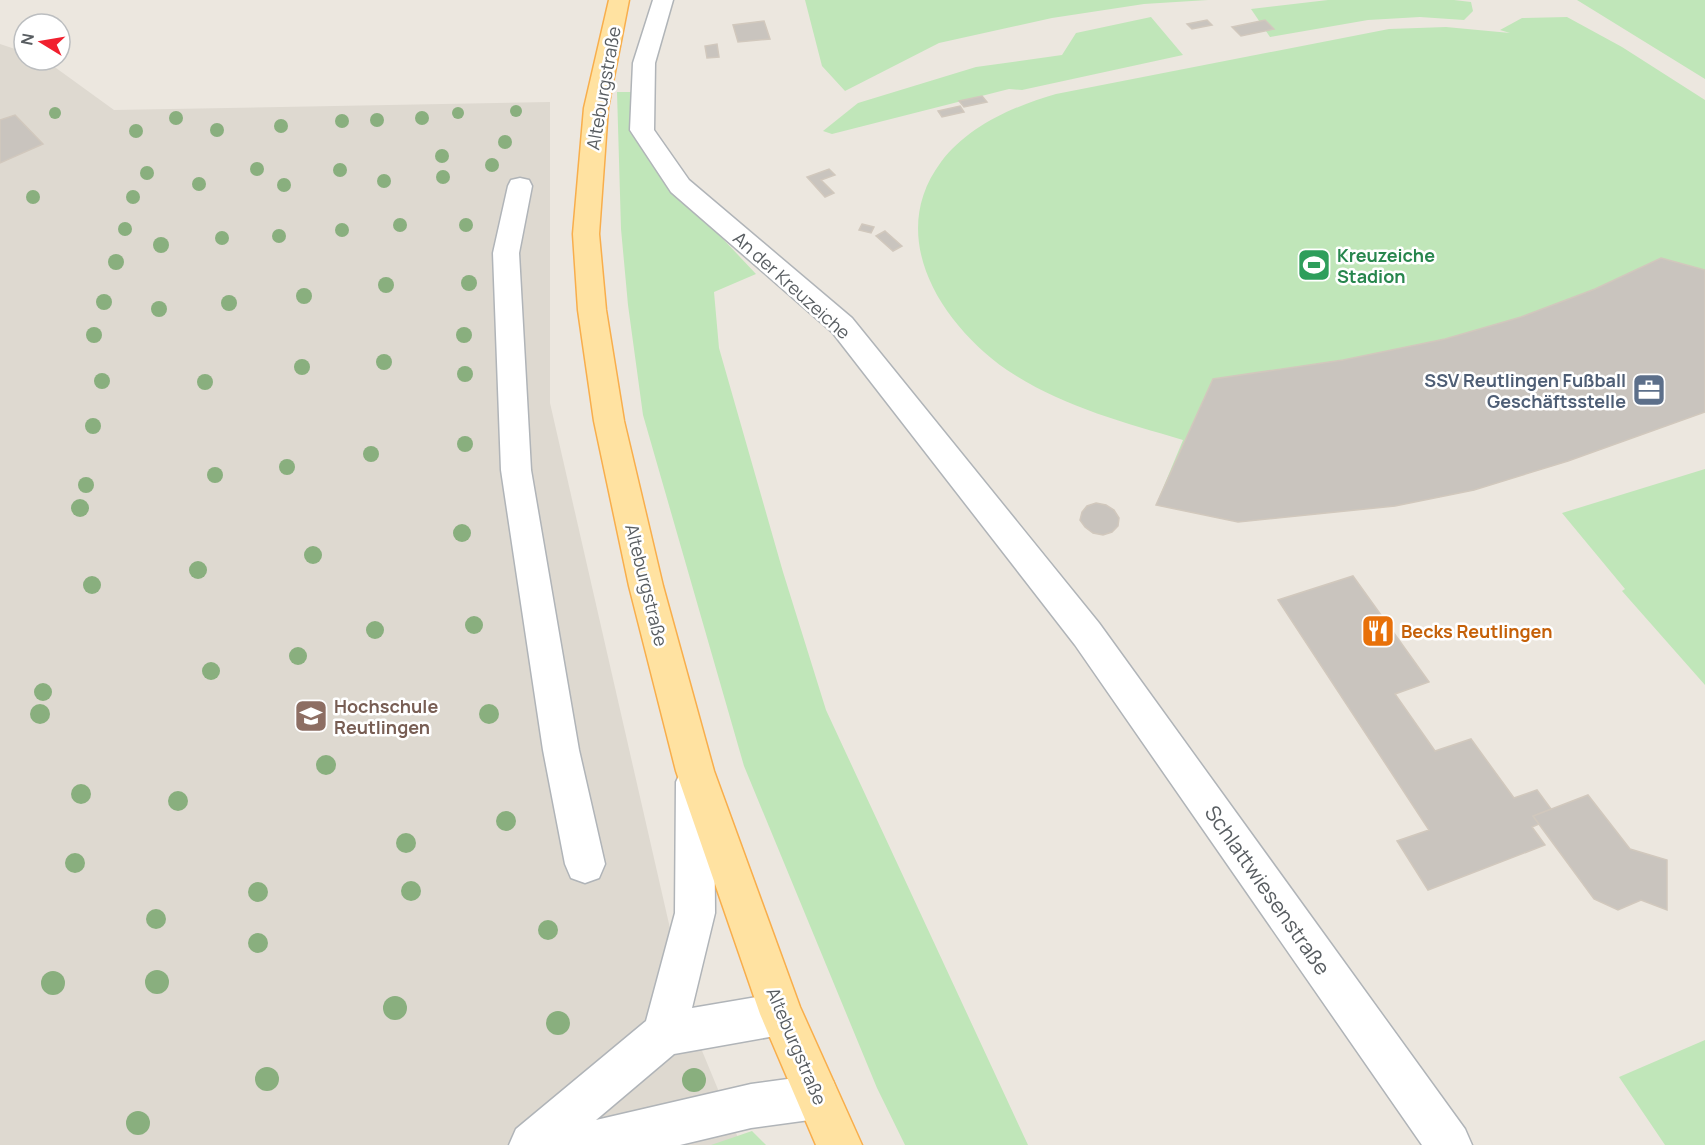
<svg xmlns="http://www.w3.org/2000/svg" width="1705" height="1145" viewBox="0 0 1705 1145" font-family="Manrope,sans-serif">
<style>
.education{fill:#ded9d0}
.green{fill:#c0e6b9}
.building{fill:#c9c4be;stroke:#d1c8bd;stroke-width:1.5}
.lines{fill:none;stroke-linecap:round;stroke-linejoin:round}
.minor-casing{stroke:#b0b4b8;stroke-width:3}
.major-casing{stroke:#f8ae4c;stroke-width:3}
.minor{fill:#fff;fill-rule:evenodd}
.major{fill:#ffe2a1;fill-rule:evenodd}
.tree{fill:#89af7e}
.labels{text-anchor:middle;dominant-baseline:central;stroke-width:5;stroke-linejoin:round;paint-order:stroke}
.street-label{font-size:18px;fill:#585d61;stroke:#fff}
.leisure-label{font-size:18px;font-weight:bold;fill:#27864d;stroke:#fff;text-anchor:start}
.service-label{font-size:18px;font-weight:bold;fill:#4e5e75;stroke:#fff;text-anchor:end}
.food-label{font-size:18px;font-weight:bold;fill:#c56008;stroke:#fff;text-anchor:start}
.education-label{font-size:18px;font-weight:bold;fill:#785e54;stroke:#fff;text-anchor:start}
.near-street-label{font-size:21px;fill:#585d61;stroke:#fff}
</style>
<rect width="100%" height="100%" fill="#ece7df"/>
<path class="education" d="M 0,44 L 24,52 L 24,60 L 45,60 L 114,110 L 550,102 L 550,403 L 693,1029 L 741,1145 L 0,1145 Z"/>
<path class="green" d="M 805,0 L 1208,0 L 1144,4 L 1052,18 L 939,43 L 845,91 L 822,66 Z
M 1328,0 L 1454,0 L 1471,2 L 1473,11 L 1464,20 L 1420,17 L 1368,20 L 1270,37 L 1251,9 Z
M 1577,0 L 1705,0 L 1705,79 Z
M 1151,17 L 1183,55 L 1022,90 L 1009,89 L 832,134 L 823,131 L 858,103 L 976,67 L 1062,55 L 1076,33 Z
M 1567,17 L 1622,47 L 1705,100 L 1705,412 L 1568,461 L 1474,490 L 1395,506 L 1238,522 L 1156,505 L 1183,440 C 1122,422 1060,406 1007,370 C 941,324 885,237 941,162 C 968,126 1014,106 1056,94 L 1389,29 L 1446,27 L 1510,33 L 1500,30 L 1522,18 Z
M 617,92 L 639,92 L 675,188 L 756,274 L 714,292 L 719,348 L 783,572 L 826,710 L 1028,1145 L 905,1145 L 877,1088 L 744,766 L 643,415 L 628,305 L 621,229 Z
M 1705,469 L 1705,685 L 1622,591 L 1625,589 L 1562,513 Z
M 1705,1040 L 1705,1145 L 1665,1145 L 1619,1077 Z
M 752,1131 L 766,1145 L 711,1145 Z"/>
<path class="building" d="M 1207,20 L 1212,25 L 1192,29 L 1187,24 Z
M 1265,20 L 1274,29 L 1241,36 L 1232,27 Z
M 764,21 L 770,39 L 738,42 L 733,25 Z
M 717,44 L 719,57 L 707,58 L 705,46 Z
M 982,96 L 987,102 L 964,107 L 959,101 Z
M 960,106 L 964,112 L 942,117 L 938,111 Z
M 15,115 L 43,144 L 0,163 L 0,120 Z
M 829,169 L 835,175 L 821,180 L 834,193 L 825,197 L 807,177 Z
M 862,224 L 874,227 L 871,233 L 859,230 Z
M 885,231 L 902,246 L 893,251 L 876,236 Z
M 1661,258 L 1705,270 L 1705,412 L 1568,461 L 1474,490 L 1395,506 L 1238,522 L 1156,505 L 1213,379 L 1343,360 L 1445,339 L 1521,317 L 1595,289 Z
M 1096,503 L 1106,505 L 1114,510 L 1119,518 L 1118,526 L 1112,532 L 1103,535 L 1093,533 L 1085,527 L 1080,520 L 1082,512 L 1087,506 Z
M 1353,576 L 1429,682 L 1395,694 L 1435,751 L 1471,739 L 1514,798 L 1537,790 L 1551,809 L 1533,816 L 1539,824 L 1532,827 L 1545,845 L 1428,890 L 1397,841 L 1429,830 L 1278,600 Z
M 1588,795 L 1630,849 L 1667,860 L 1667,910 L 1641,900 L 1618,910 L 1594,899 L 1533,816 Z"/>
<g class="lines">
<defs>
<path id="minor" d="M 653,0 L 673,0 L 655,63 L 654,130 L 689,180 L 852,318 L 1099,623 L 1465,1129 L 1472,1145 L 1422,1145 L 1075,645 L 832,332 L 671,192 L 630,130 L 633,63 Z
M 520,178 L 529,180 L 532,186 L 519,253 L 531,470 L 579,750 L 605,864 L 599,878 L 585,883 L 571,878 L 565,864 L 543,750 L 501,470 L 493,253 L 508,186 L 511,180 Z
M 695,764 L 708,769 L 714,782 L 715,913 L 692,1008 L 781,993 L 796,999 L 802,1014 L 796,1029 L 781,1035 L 674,1054 L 596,1120 L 751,1084 L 817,1075 L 833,1081 L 839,1097 L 833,1113 L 817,1119 L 751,1128 L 680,1145 L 509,1145 L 516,1129 L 646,1021 L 675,913 L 676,782 L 682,769 Z"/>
<path id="major" d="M 609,0 L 629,0 L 608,108 L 599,234 L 606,310 L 624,421 L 663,586 L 714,771 L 800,1007 L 862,1145 L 816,1145 L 760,1014 L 676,771 L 629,586 L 594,421 L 578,310 L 573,234 L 584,108 Z"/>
</defs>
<use href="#minor" class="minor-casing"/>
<use href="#major" class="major-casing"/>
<use href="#minor" class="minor"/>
<use href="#major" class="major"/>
</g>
<g class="tree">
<circle cx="516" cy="111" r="6"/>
<circle cx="55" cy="113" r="6"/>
<circle cx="458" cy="113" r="6"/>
<circle cx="176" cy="118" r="7"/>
<circle cx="422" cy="118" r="7"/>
<circle cx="377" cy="120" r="7"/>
<circle cx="342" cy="121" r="7"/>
<circle cx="281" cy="126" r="7"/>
<circle cx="217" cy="130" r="7"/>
<circle cx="136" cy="131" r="7"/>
<circle cx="505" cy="142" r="7"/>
<circle cx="442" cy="156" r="7"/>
<circle cx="492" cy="165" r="7"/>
<circle cx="257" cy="169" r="7"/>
<circle cx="340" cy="170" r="7"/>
<circle cx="147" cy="173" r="7"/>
<circle cx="443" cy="177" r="7"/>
<circle cx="384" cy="181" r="7"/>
<circle cx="199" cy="184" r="7"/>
<circle cx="284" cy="185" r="7"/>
<circle cx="33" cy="197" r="7"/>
<circle cx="133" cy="197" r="7"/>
<circle cx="400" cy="225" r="7"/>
<circle cx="466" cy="225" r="7"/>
<circle cx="125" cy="229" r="7"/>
<circle cx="342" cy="230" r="7"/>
<circle cx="279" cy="236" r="7"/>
<circle cx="222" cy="238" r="7"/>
<circle cx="161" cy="245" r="8"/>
<circle cx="116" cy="262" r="8"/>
<circle cx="469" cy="283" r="8"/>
<circle cx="386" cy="285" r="8"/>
<circle cx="304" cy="296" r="8"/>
<circle cx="104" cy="302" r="8"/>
<circle cx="229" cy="303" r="8"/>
<circle cx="159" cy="309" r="8"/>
<circle cx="94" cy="335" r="8"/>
<circle cx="464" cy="335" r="8"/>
<circle cx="384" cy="362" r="8"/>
<circle cx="302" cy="367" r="8"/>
<circle cx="465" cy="374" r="8"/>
<circle cx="102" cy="381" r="8"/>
<circle cx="205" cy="382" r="8"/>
<circle cx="93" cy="426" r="8"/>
<circle cx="465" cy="444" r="8"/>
<circle cx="371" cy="454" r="8"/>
<circle cx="287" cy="467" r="8"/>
<circle cx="215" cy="475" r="8"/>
<circle cx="86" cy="485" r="8"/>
<circle cx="80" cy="508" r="9"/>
<circle cx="462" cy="533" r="9"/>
<circle cx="313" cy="555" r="9"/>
<circle cx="198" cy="570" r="9"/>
<circle cx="92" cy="585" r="9"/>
<circle cx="474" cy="625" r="9"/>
<circle cx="375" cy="630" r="9"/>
<circle cx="298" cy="656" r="9"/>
<circle cx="211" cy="671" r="9"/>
<circle cx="43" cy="692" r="9"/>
<circle cx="40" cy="714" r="10"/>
<circle cx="489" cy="714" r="10"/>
<circle cx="326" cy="765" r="10"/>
<circle cx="81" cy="794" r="10"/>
<circle cx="178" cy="801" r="10"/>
<circle cx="506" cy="821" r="10"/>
<circle cx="406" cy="843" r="10"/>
<circle cx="75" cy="863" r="10"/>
<circle cx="411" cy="891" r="10"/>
<circle cx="258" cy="892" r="10"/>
<circle cx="156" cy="919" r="10"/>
<circle cx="548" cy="930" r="10"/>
<circle cx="258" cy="943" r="10"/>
<circle cx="157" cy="982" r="12"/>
<circle cx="53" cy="983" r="12"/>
<circle cx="395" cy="1008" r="12"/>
<circle cx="558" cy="1023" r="12"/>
<circle cx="267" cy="1079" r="12"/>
<circle cx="694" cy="1080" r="12"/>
<circle cx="138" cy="1123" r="12"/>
</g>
<defs>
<symbol id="stadium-square" viewBox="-11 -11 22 22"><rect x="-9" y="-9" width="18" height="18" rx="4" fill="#2e9e5b" stroke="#fff"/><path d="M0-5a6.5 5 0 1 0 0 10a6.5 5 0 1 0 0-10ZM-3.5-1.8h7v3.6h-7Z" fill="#fff"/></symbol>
<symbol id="office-square" viewBox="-11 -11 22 22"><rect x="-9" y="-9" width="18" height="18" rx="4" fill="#5c6f8a" stroke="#fff"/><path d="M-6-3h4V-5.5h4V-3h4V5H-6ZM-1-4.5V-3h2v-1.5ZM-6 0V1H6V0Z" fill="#fff"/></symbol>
<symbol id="restaurant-square" viewBox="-11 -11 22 22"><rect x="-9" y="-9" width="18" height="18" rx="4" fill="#e8710a" stroke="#fff"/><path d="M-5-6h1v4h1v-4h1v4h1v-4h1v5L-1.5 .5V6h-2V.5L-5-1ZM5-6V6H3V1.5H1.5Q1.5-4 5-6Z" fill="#fff"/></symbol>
<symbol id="university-square" viewBox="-11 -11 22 22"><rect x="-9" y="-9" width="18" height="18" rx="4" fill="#8d6e63" stroke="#fff"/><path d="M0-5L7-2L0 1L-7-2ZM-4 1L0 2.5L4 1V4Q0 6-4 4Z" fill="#fff"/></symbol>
</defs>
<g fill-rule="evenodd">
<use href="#stadium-square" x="1295" y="246" width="38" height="38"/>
<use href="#office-square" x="1630" y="371" width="38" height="38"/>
<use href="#restaurant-square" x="1359" y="612" width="38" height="38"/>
<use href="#university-square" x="292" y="697" width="38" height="38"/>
</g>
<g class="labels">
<g class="street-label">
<text transform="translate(603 88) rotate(-80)">Alteburgstraße</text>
<text transform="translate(792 285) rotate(42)">An der Kreuzeiche</text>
<text transform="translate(647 585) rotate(76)">Alteburgstraße</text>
<text transform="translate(797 1046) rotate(67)">Alteburgstraße</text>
</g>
<g class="leisure-label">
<text x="1337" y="255">Kreuzeiche<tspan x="1337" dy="21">Stadion</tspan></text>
</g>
<g class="service-label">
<text x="1626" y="380">SSV Reutlingen Fußball<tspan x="1626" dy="21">Geschäftsstelle</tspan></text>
</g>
<g class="food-label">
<text x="1401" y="631">Becks Reutlingen</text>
</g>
<g class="education-label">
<text x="334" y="706">Hochschule<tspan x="334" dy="21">Reutlingen</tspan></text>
</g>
<g class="near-street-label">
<text transform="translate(1268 890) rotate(55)">Schlattwiesenstraße</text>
</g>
</g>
<g transform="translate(42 42) rotate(281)"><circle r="28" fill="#ffffff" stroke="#bcbec0" stroke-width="1.5"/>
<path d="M0-4.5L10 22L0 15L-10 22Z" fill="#f1202f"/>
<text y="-9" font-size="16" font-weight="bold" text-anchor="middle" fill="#585d61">N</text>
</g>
</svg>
